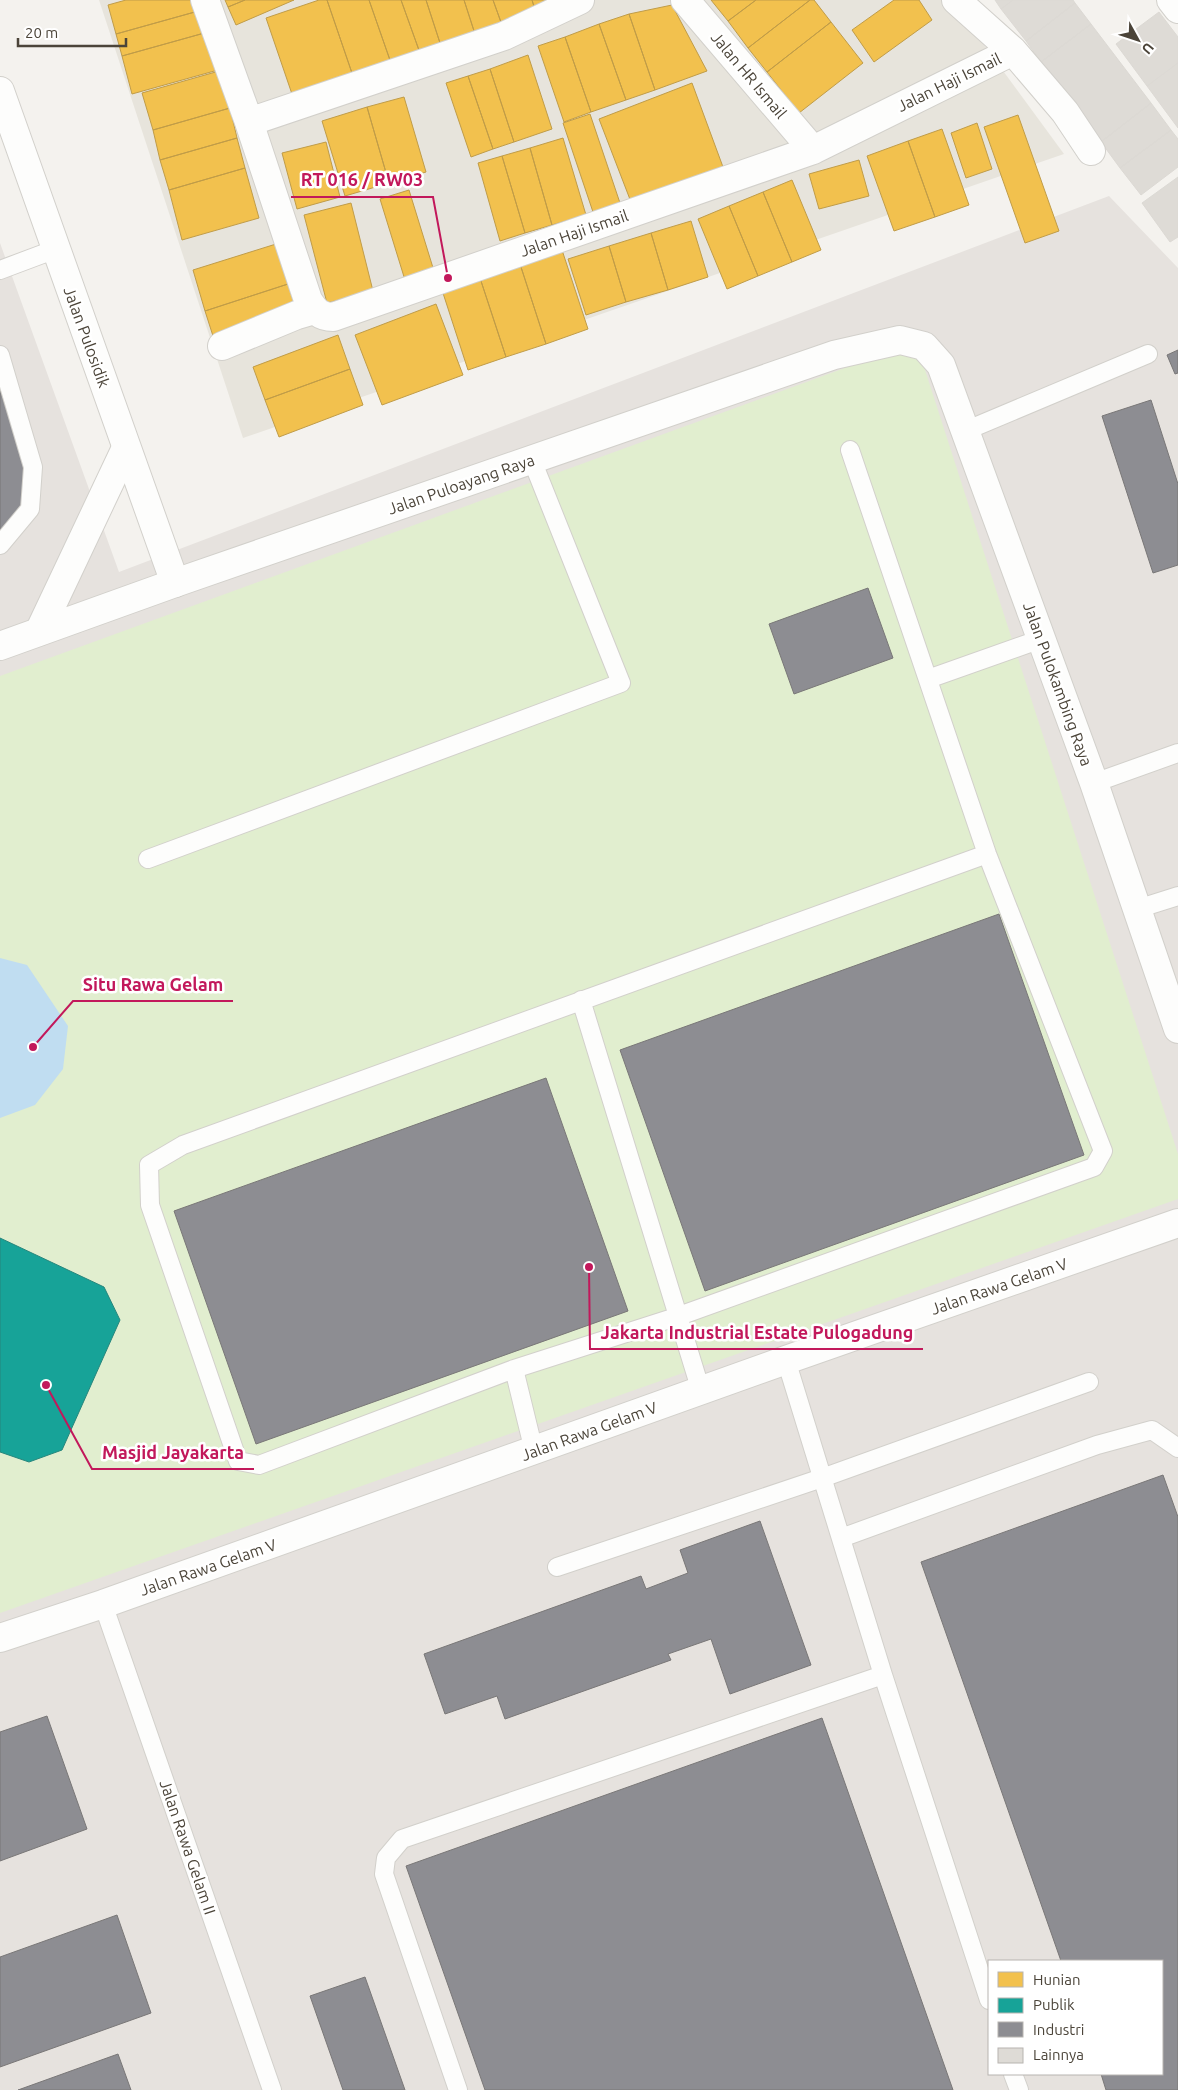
<svg xmlns="http://www.w3.org/2000/svg" width="1178" height="2090" viewBox="0 0 1178 2090" font-family="Ubuntu,sans-serif">
<style>
.residential{fill:#e7e4dc}
.industrial{fill:#e6e2de;fill-rule:evenodd}
.green{fill:#e1eecf}
.water{fill:#c0ddf1}
.homes{fill:#f2c14e;stroke:#c09c48}
.public{fill:#17a398;stroke:#27867c}
.industry{fill:#8d8d92;stroke:#797777}
.building{fill:#dedbd6;stroke:#dcd9d4}
.lines{fill:none;stroke-linecap:round;stroke-linejoin:round}
.service-casing{stroke:#d2d0cb;stroke-width:20}
.minor-casing{stroke:#d2d0cb;stroke-width:30}
.tertiary-casing{stroke:#d2d0cb;stroke-width:30}
.service{stroke:#fdfdfc;stroke-width:18}
.minor{stroke:#fdfdfc;stroke-width:28}
.tertiary{stroke:#fdfdfc;stroke-width:28}
.labels{text-anchor:middle;dominant-baseline:central;stroke-width:5;stroke-linejoin:round;paint-order:stroke}
.street-label{font-size:16px;fill:#4b4439;stroke:#fff}
.leader{fill:none;stroke:#c2185b;stroke-width:2}
.callout-dot{fill:#c2185b;stroke:#fff;stroke-width:2}
.callout-label{font-size:18px;text-anchor:middle;font-weight:bold;fill:#c2185b;stroke:#fff;stroke-width:5;stroke-linejoin:round;paint-order:stroke}
</style>
<rect width="100%" height="100%" fill="#f4f2ee"/>
<path class="residential" d="M 99,0 L 951,0 L 1064,154 L 243,438 Z"/>
<path class="industrial" d="M 1109,196 L 1178,268 L 1178,2090 L 0,2090 L 0,243 L 119,572 ZM 989,1961 L 1162,1961 L 1162,2074 L 989,2074 Z"/>
<path class="green" d="M 916,342 L 1178,1154 L 1178,1199 L 0,1613 L 0,676 Z"/>
<path class="water" d="M 0,958 L 27,965 L 68,1026 L 63,1069 L 35,1105 L 0,1118 Z"/>
<path class="homes" d="M 126,0 L 199,0 L 202,10 L 116,34 L 108,5 Z
M 225,0 L 245,0 L 228,7 Z
M 245,0 L 294,0 L 236,25 L 228,7 Z
M 319,0 L 327,0 L 353,76 L 293,97 L 266,18 Z
M 327,0 L 369,0 L 391,63 L 353,76 Z
M 369,0 L 401,0 L 420,53 L 391,63 Z
M 401,0 L 426,0 L 441,46 L 420,53 Z
M 426,0 L 464,0 L 475,34 L 441,46 Z
M 464,0 L 493,0 L 502,25 L 475,34 Z
M 493,0 L 532,0 L 536,13 L 502,25 Z
M 532,0 L 574,0 L 536,13 Z
M 711,0 L 756,0 L 728,21 Z
M 756,0 L 810,0 L 748,48 L 728,21 Z
M 810,0 L 814,0 L 831,22 L 767,72 L 748,48 Z
M 894,0 L 919,0 L 932,20 L 874,62 L 852,30 Z
M 672,5 L 707,71 L 655,90 L 629,14 Z
M 202,10 L 208,32 L 122,56 L 116,34 Z
M 629,14 L 655,90 L 626,100 L 599,24 Z
M 831,22 L 863,63 L 799,113 L 767,72 Z
M 599,24 L 626,100 L 591,112 L 565,37 Z
M 208,32 L 218,70 L 132,94 L 122,56 Z
M 565,37 L 591,112 L 564,122 L 538,46 Z
M 528,55 L 552,129 L 514,142 L 490,69 Z
M 490,69 L 514,142 L 493,149 L 468,76 Z
M 219,71 L 230,108 L 153,130 L 142,93 Z
M 468,76 L 493,149 L 471,157 L 446,83 Z
M 692,83 L 723,167 L 631,202 L 599,119 Z
M 404,97 L 426,172 L 389,183 L 367,107 Z
M 367,107 L 389,183 L 345,196 L 322,121 Z
M 230,108 L 237,138 L 160,160 L 153,130 Z
M 590,114 L 620,203 L 593,212 L 563,123 Z
M 1018,115 L 1059,231 L 1025,243 L 984,127 Z
M 977,123 L 992,169 L 966,178 L 951,133 Z
M 942,129 L 969,205 L 935,217 L 908,141 Z
M 237,138 L 245,168 L 169,190 L 160,160 Z
M 563,138 L 586,215 L 552,225 L 530,148 Z
M 908,141 L 935,217 L 894,231 L 867,156 Z
M 326,142 L 340,197 L 297,209 L 282,153 Z
M 530,148 L 552,225 L 525,233 L 502,156 Z
M 502,156 L 525,233 L 500,241 L 478,163 Z
M 859,160 L 869,196 L 819,209 L 809,174 Z
M 245,168 L 259,218 L 182,240 L 169,190 Z
M 792,180 L 821,250 L 792,262 L 763,192 Z
M 409,190 L 434,271 L 405,280 L 380,199 Z
M 763,192 L 792,262 L 758,276 L 729,206 Z
M 351,203 L 373,291 L 327,303 L 304,215 Z
M 729,206 L 758,276 L 727,289 L 698,219 Z
M 691,221 L 708,277 L 668,290 L 651,233 Z
M 651,233 L 668,290 L 626,302 L 609,246 Z
M 276,244 L 288,284 L 205,311 L 193,270 Z
M 609,246 L 626,302 L 586,315 L 568,259 Z
M 562,250 L 588,329 L 546,344 L 520,264 Z
M 520,264 L 546,344 L 506,357 L 480,278 Z
M 480,278 L 506,357 L 468,370 L 442,290 Z
M 288,284 L 296,310 L 213,336 L 205,311 Z
M 436,304 L 463,375 L 382,405 L 355,335 Z
M 338,335 L 350,369 L 265,400 L 253,367 Z
M 350,369 L 363,405 L 279,437 L 265,400 Z"/>
<path class="public" d="M 0,1238 L 104,1287 L 120,1320 L 62,1450 L 29,1462 L 0,1452 Z"/>
<path class="industry" d="M 1178,350 L 1178,373 L 1175,374 L 1167,355 Z
M 0,390 L 27,470 L 29,505 L 0,531 Z
M 1151,400 L 1178,484 L 1178,565 L 1153,573 L 1102,416 Z
M 868,588 L 893,658 L 794,694 L 769,624 Z
M 999,914 L 1084,1155 L 705,1291 L 620,1050 Z
M 546,1078 L 628,1311 L 256,1444 L 174,1211 Z
M 1163,1475 L 1178,1517 L 1178,2090 L 1106,2090 L 1101,2074 L 1162,2074 L 1162,1961 L 1061,1961 L 921,1562 Z
M 760,1521 L 811,1665 L 730,1694 L 711,1639 L 668,1654 L 671,1660 L 505,1719 L 497,1696 L 445,1714 L 424,1654 L 641,1576 L 646,1589 L 688,1573 L 680,1550 Z
M 47,1716 L 87,1829 L 0,1861 L 0,1732 Z
M 822,1718 L 953,2090 L 485,2090 L 406,1866 Z
M 117,1915 L 151,2013 L 0,2067 L 0,1957 Z
M 365,1977 L 405,2090 L 343,2090 L 310,1996 Z
M 118,2054 L 131,2090 L 18,2090 Z"/>
<path class="building" d="M 995,0 L 1013,0 L 1001,9 Z
M 1013,0 L 1073,0 L 1075,3 L 1026,41 L 1001,9 Z
M 1075,3 L 1091,24 L 1041,62 L 1026,41 Z
M 1159,12 L 1178,37 L 1178,63 L 1147,86 L 1116,44 Z
M 1091,24 L 1151,103 L 1101,142 L 1041,62 Z
M 1178,63 L 1178,128 L 1147,86 Z
M 1151,103 L 1171,130 L 1120,168 L 1101,142 Z
M 1171,130 L 1178,139 L 1178,167 L 1141,195 L 1120,168 Z
M 1178,177 L 1178,237 L 1170,242 L 1142,203 Z"/>
<g class="lines">
<defs>
<path id="service" d="M 0,270 L 56,249
M 0,355 L 33,467 L 30,509 L 0,545
M 965,431 L 1148,354
M 850,450 L 987,854 L 1103,1151 L 1094,1167 L 679,1316 L 514,1369 L 259,1465 L 238,1461 L 150,1205 L 149,1165 L 183,1145 L 987,854
M 928,679 L 1041,639
M 1094,783 L 1178,753
M 148,859 L 621,683 L 532,460
M 1137,909 L 1178,896
M 581,1000 L 701,1391
M 786,1360 L 883,1675 L 989,2000
M 514,1369 L 534,1451
M 841,1538 L 1097,1445 L 1152,1430 L 1178,1448
M 557,1567 L 822,1478 L 1089,1382
M 103,1604 L 272,2090
M 1013,2074 L 1019,2090
M 458,2090 L 384,1874 L 386,1858 L 402,1839 L 883,1675"/>
<path id="minor" d="M 205,0 L 249,122 L 308,300 C 315,311 320,317 333,317 L 813,150 L 1013,51
M 685,0 L 813,150
M 956,0 L 1013,51 L 1065,112 L 1091,151
M 1171,0 L 1178,9
M 0,91 L 175,583
M 249,122 L 504,36 L 580,0
M 222,346 L 297,315 L 314,310
M 0,1638 L 103,1604 L 786,1360 L 1178,1223"/>
<path id="tertiary" d="M 39,632 L 126,448
M 0,646 L 175,583 L 834,355 L 900,340 L 924,346 L 941,365 L 1094,783 L 1178,1029"/>
</defs>
<use href="#service" class="service-casing"/>
<use href="#minor" class="minor-casing"/>
<use href="#tertiary" class="tertiary-casing"/>
<use href="#service" class="service"/>
<use href="#minor" class="minor"/>
<use href="#tertiary" class="tertiary"/>
</g>
<g class="labels">
<g class="street-label">
<text transform="translate(749 75) rotate(50)">Jalan HR Ismail</text>
<text transform="translate(949 82) rotate(-26)">Jalan Haji Ismail</text>
<text transform="translate(574 233) rotate(-19)">Jalan Haji Ismail</text>
<text transform="translate(87 337) rotate(70)">Jalan Pulosidik</text>
<text transform="translate(461 484) rotate(-19)">Jalan Puloayang Raya</text>
<text transform="translate(1058 684) rotate(70)">Jalan Pulokambing Raya</text>
<text transform="translate(999 1286) rotate(-19)">Jalan Rawa Gelam V</text>
<text transform="translate(589 1431) rotate(-20)">Jalan Rawa Gelam V</text>
<text transform="translate(208 1567) rotate(-19)">Jalan Rawa Gelam V</text>
<text transform="translate(188 1847) rotate(71)">Jalan Rawa Gelam II</text>
</g>
</g>
<path class="leader" d="M448 278L433 197H291M33 1047L73 1001H233M589 1267L590 1349H923M46 1385L92 1469H254"/>
<g class="callout-dot">
<circle cx="448" cy="278" r="5"/>
<circle cx="33" cy="1047" r="5"/>
<circle cx="589" cy="1267" r="5"/>
<circle cx="46" cy="1385" r="5"/>
</g>
<g class="callout-label">
<text x="362" y="186">RT 016 / RW03</text>
<text x="153" y="991">Situ Rawa Gelam</text>
<text x="757" y="1339">Jakarta Industrial Estate Pulogadung</text>
<text x="173" y="1459">Masjid Jayakarta</text>
</g>
<rect x="988" y="1960" width="175" height="115" fill="#ffffff" stroke="#b7b4b0"/>
<rect x="998" y="1972" width="25" height="15" fill="#f2c14e" stroke="#b7b4b0"/>
<text x="1033" y="1985" font-size="15" fill="#4b4439">Hunian</text>
<rect x="998" y="1998" width="25" height="15" fill="#17a398" stroke="#b7b4b0"/>
<text x="1033" y="2010" font-size="15" fill="#4b4439">Publik</text>
<rect x="998" y="2022" width="25" height="15" fill="#8d8d92" stroke="#b7b4b0"/>
<text x="1033" y="2035" font-size="15" fill="#4b4439">Industri</text>
<rect x="998" y="2048" width="25" height="15" fill="#dedbd6" stroke="#b7b4b0"/>
<text x="1033" y="2060" font-size="15" fill="#4b4439">Lainnya</text>
<g transform="translate(1138 40) rotate(130)" stroke="#ffffff" stroke-width="4" paint-order="stroke">
<path d="M0-4L9 19L0 12L-9 19Z" fill="#4b4439"/>
<text y="-8" font-size="14" font-weight="bold" text-anchor="middle" fill="#4b4439">U</text>
</g>
<path d="M18 38v8h108v-8" fill="none" stroke="#4b4439" stroke-width="2.5"/>
<text x="25" y="38" font-size="15" fill="#4b4439" stroke="#ffffff" stroke-width="4" paint-order="stroke">20 m</text>
</svg>
